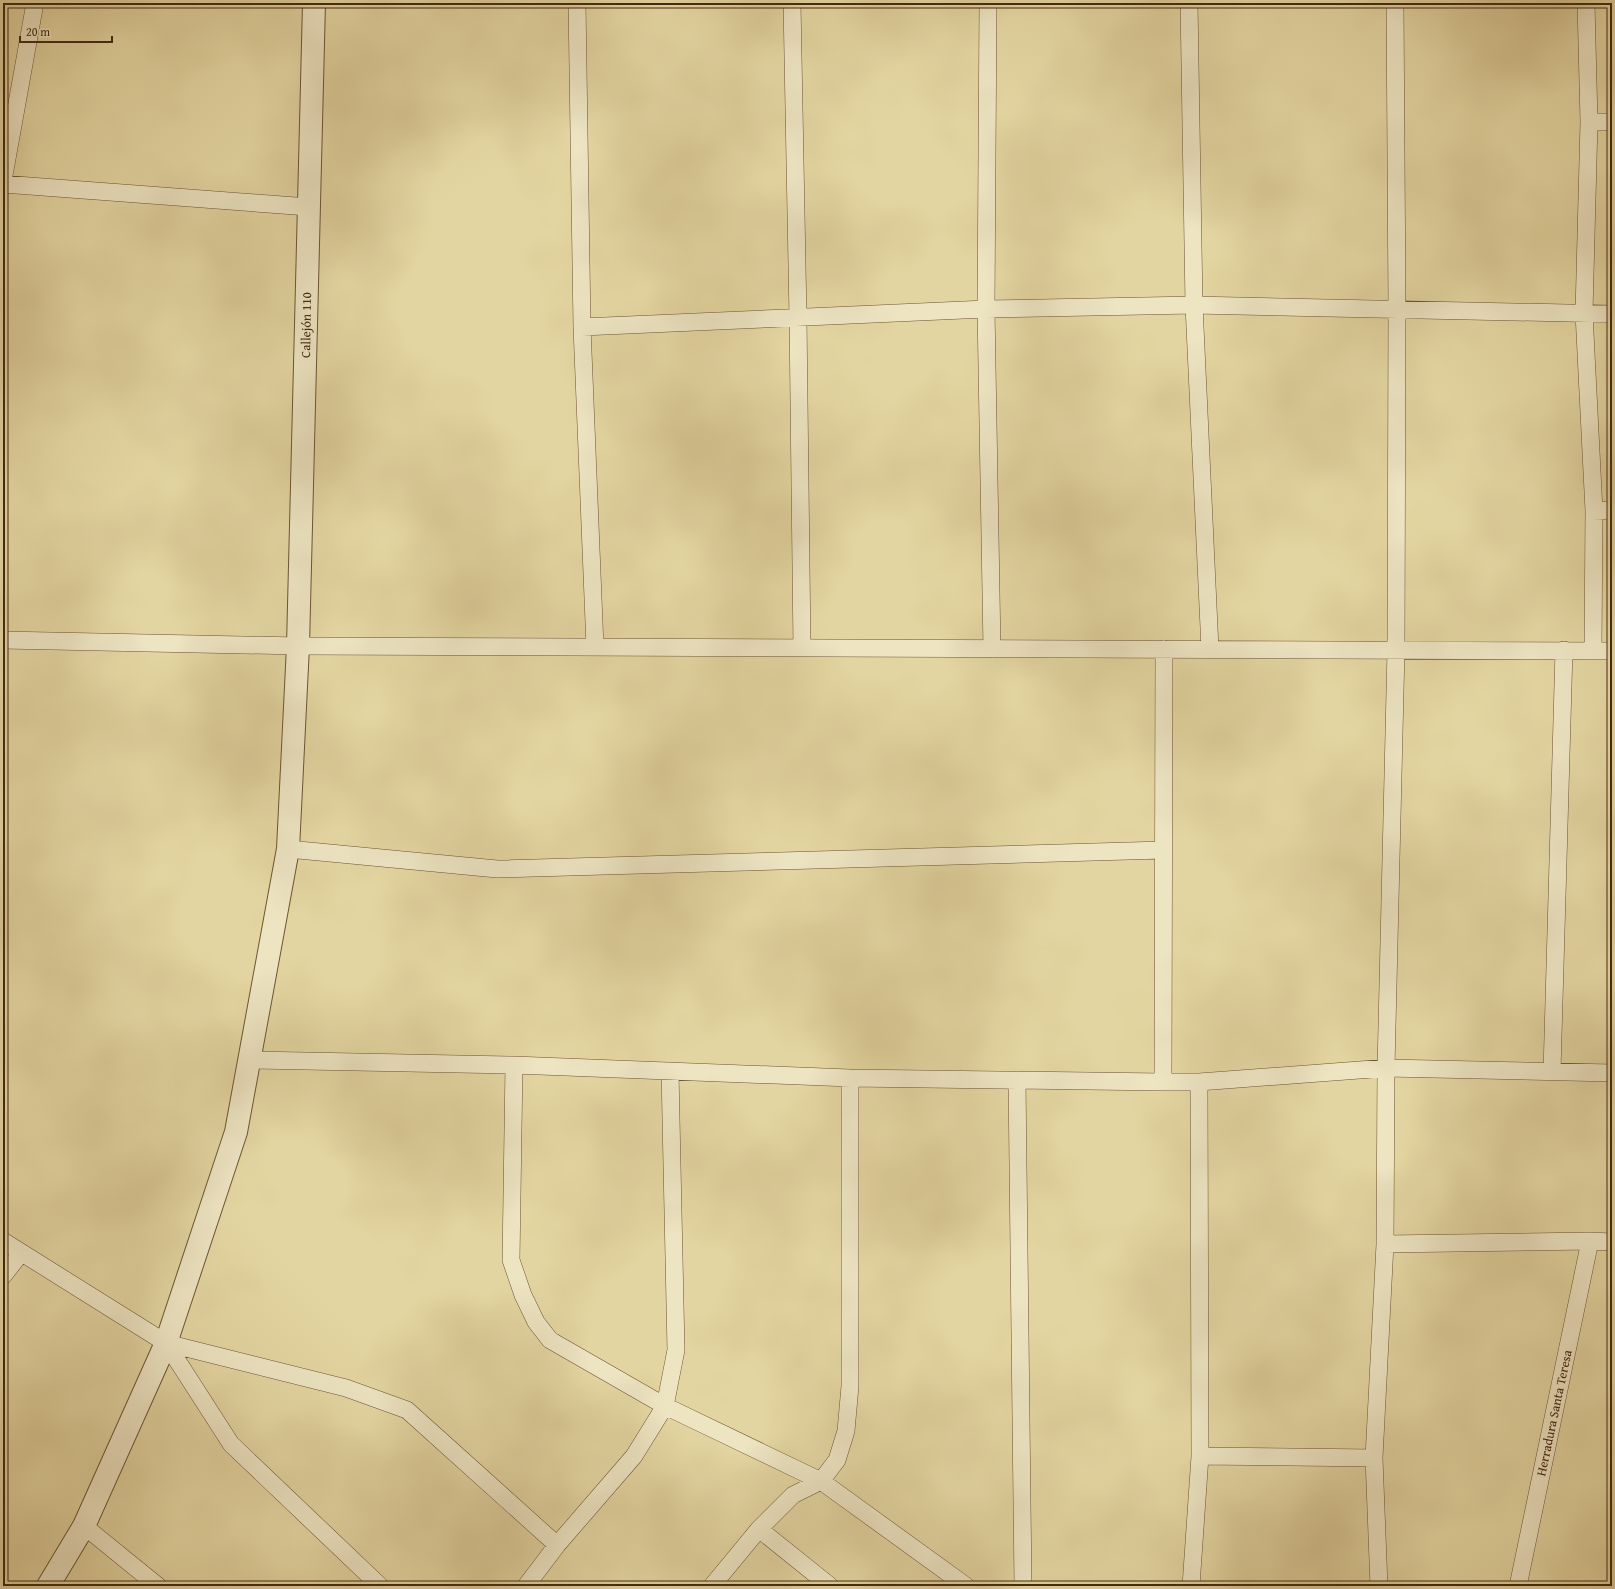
<svg xmlns="http://www.w3.org/2000/svg" width="1615" height="1589" viewBox="0 0 1615 1589" font-family="'Gentium Book Plus',serif">
<style>
.lines{fill:none;stroke-linecap:round;stroke-linejoin:round}
.service-casing{stroke:#6c5434;stroke-width:18}
.minor-casing{stroke:#6c5434;stroke-width:24}
.service{stroke:#ede4c2;stroke-width:17}
.minor{stroke:#ede4c2;stroke-width:22}
.labels{text-anchor:middle;dominant-baseline:central;stroke-width:4;stroke-linejoin:round;paint-order:stroke}
.street-label{font-size:13px;fill:#44290f;stroke:#ede4c2}
</style>
<rect width="100%" height="100%" fill="#e3d5a1"/>
<filter id="stains"><feTurbulence type="fractalNoise" baseFrequency=".005" numOctaves="4"/><feColorMatrix values="0 0 0 0 .2 0 0 0 0 .09 0 0 0 0 .02 0 0 0 .5 -.17"/></filter>
<radialGradient id="worn" r=".72"><stop offset=".6" stop-color="#630" stop-opacity="0"/><stop offset="1" stop-color="#630" stop-opacity=".3"/></radialGradient>
<g class="lines">
<defs>
<path id="service" d="M 577,3 L 582,327 L 595,647
M 792,3 L 798,318 L 802,648
M 988,3 L 986,309 L 992,649
M 1189,3 L 1194,305 L 1210,649
M 1586,3 L 1589,122 L 1584,313 L 1594,511 L 1593,650
M 1589,122 L 1612,122
M 3,181 L 35,3
M 3,184 L 309,207
M 582,327 L 986,309 L 1194,305 L 1612,314
M 1594,511 L 1612,510
M 3,640 L 298,646 L 1612,651
M 288,849 L 497,869 L 1163,850
M 250,1060 L 514,1065 L 850,1078 L 1163,1082 L 1199,1082 L 1386,1068 L 1612,1073
M 514,1065 L 511,1260 L 523,1295 L 536,1322 L 550,1340 L 665,1406 L 821,1481 L 837,1460 L 846,1431 L 850,1386 L 850,1078
M 1552,1072 L 1564,650
M 1017,1080 L 1023,1586
M 1163,1082 L 1164,649
M 3,1241 L 166,1343 L 231,1444 L 380,1586
M 1385,1244 L 1590,1241 L 1612,1242
M 3,1276 L 21,1253
M 166,1343 L 346,1388 L 407,1410 L 557,1545
M 1200,1456 L 1374,1458
M 84,1526 L 158,1586
M 759,1529 L 830,1586
M 526,1586 L 557,1545 L 634,1456 L 665,1406 L 676,1350 L 670,1072
M 712,1586 L 759,1529 L 793,1495 L 821,1481 L 966,1586
M 1191,1586 L 1200,1456 L 1199,1082
M 1379,1586 L 1374,1458 L 1385,1244 L 1386,1068 L 1396,650 L 1397,309 L 1395,3
M 1518,1586 L 1590,1241"/>
<path id="minor" d="M 48,1586 L 84,1526 L 166,1343 L 236,1132 L 288,849 L 298,646 L 314,3"/>
</defs>
<use href="#service" class="service-casing"/>
<use href="#minor" class="minor-casing"/>
<use href="#service" class="service"/>
<use href="#minor" class="minor"/>
</g>
<g class="labels">
<g class="street-label">
<text transform="translate(306 325) rotate(-89)">Callejón 110</text>
<text transform="translate(1554 1413) rotate(-78)">Herradura Santa Teresa</text>
</g>
</g>
<rect width="1615" height="1589" fill="none" stroke="#e3d5a1" stroke-width="16"/>
<rect x="4" y="4" width="1607" height="1581" fill="none" stroke="#44290f" stroke-width="2"/>
<rect x="8" y="8" width="1599" height="1573" fill="none" stroke="#44290f"/>
<path d="M20 36v6h92v-6" fill="none" stroke="#44290f" stroke-width="2"/>
<text x="26" y="36" font-size="12" fill="#44290f" stroke="#ede4c2" stroke-width="3" paint-order="stroke">20 m</text>
<rect width="100%" height="100%" filter="url(#stains)"/>
<rect width="100%" height="100%" fill="url(#worn)"/>
</svg>
